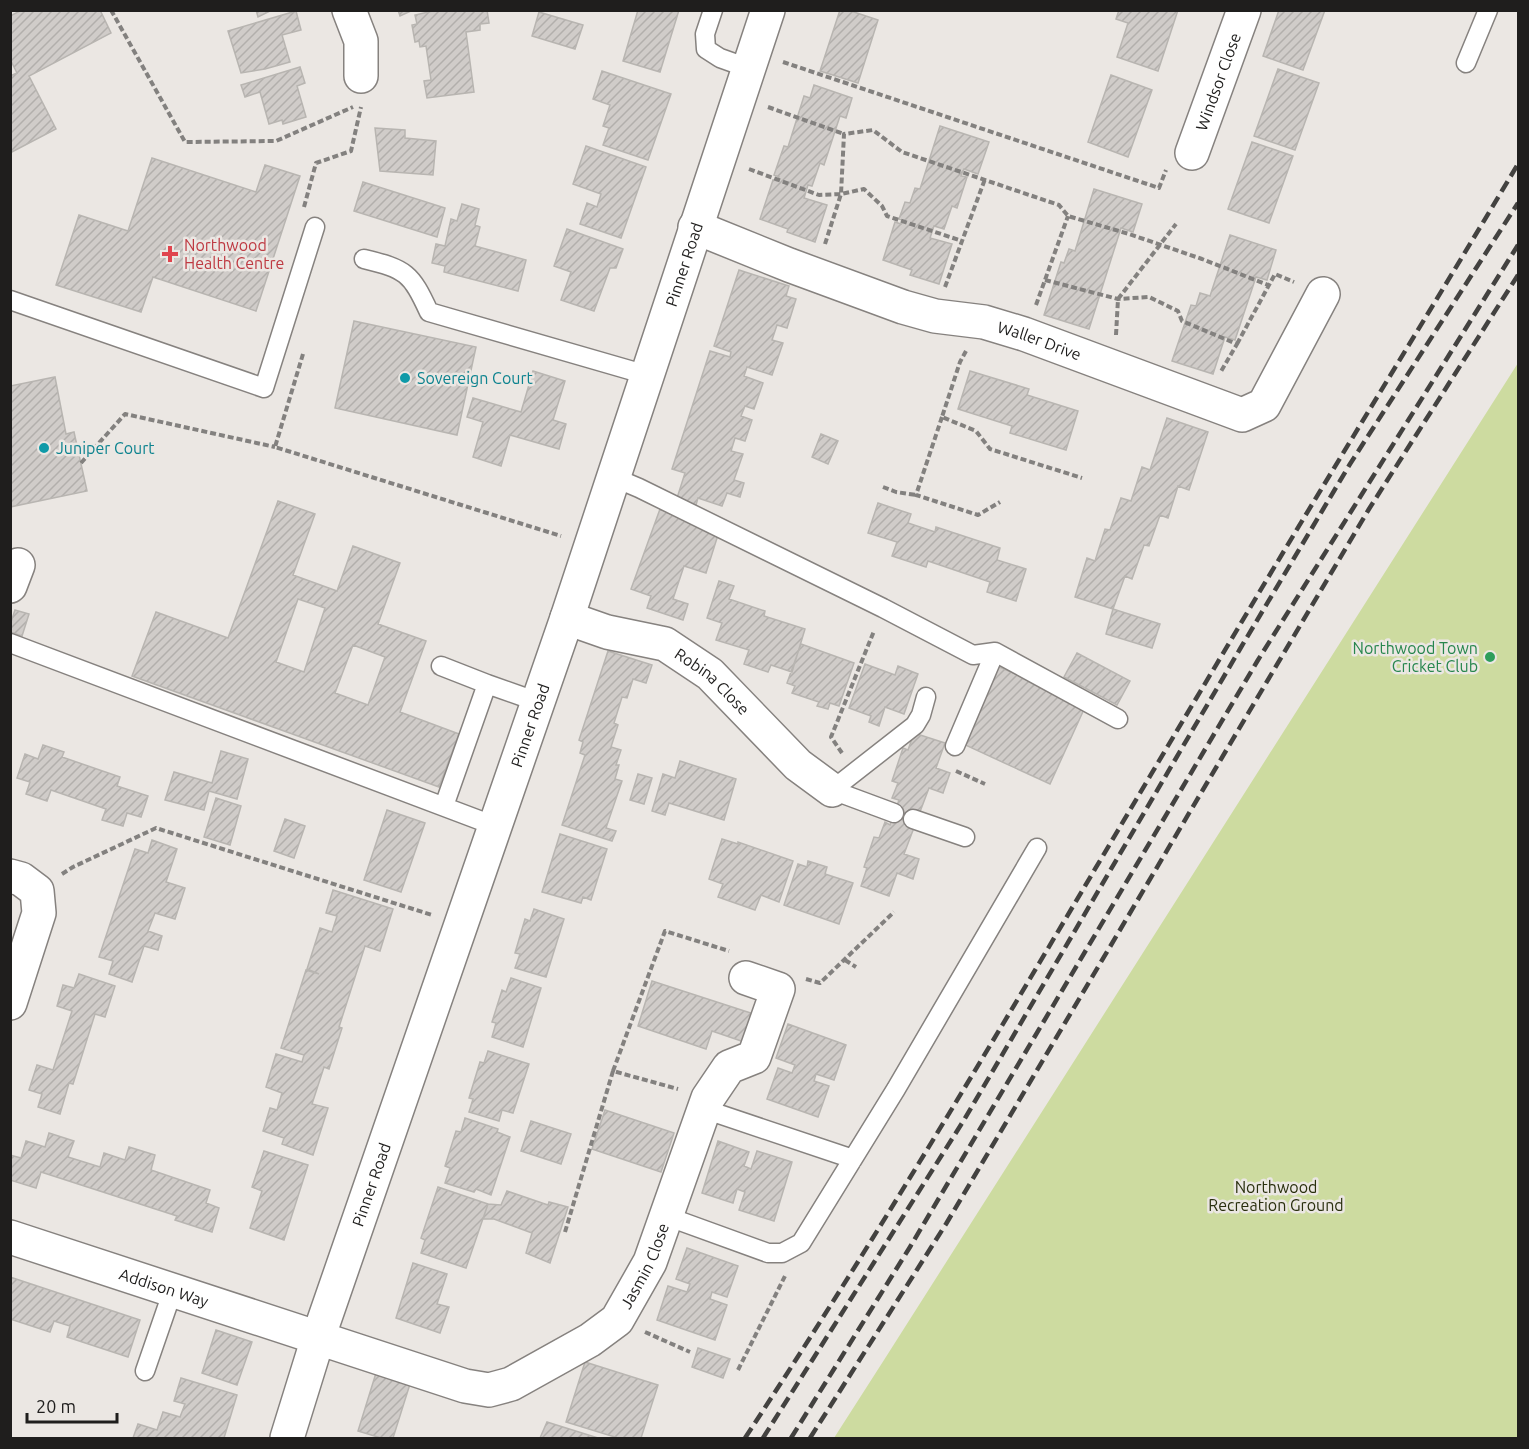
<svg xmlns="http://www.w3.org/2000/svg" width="1529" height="1449" viewBox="0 0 1529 1449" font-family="Ubuntu,sans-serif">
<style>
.park{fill:#cddba0}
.building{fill:url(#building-hatch);stroke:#b8b5b1;stroke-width:1.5;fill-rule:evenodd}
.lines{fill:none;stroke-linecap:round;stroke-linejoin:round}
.service-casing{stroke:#86827f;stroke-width:21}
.minor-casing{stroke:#86827f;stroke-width:36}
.primary-casing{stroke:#86827f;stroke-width:36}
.path{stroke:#83817f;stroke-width:4;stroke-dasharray:6 3;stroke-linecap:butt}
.service{stroke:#fff;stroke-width:18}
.minor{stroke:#fff;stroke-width:33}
.primary{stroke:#fff;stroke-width:33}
.rail{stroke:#434240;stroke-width:4.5;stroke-dasharray:12 6;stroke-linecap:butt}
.health-dot{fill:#e0444e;stroke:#ebe7e3;stroke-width:2}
.culture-dot{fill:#0f9aa8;stroke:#ebe7e3;stroke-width:2}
.leisure-dot{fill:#2e9e5b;stroke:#ebe7e3;stroke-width:2}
.labels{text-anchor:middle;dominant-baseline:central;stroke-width:5;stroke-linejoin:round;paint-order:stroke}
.street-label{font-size:16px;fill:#1f1e1d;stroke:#ebe7e3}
.health-label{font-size:16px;fill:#be3a42;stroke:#ebe7e3;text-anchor:start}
.culture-label{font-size:16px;fill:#0d838f;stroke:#ebe7e3;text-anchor:start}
.leisure-label{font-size:16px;fill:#27864d;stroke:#ebe7e3;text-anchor:end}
.park-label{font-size:16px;fill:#292f0d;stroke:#ebe7e3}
</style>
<defs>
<pattern id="building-hatch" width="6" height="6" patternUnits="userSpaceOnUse" patternTransform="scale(1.5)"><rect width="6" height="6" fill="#d0ccc9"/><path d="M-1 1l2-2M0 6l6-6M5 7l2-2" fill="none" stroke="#b2afac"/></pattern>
</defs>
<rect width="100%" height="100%" fill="#ebe7e3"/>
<path class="park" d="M 1518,363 L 1518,1438 L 834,1438 L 884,1360 Z"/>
<path class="building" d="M 22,10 L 100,10 L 111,33 L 29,76 L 56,129 L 10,153 L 10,76 L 17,73 L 10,59 L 10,16 Z
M 256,10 L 272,10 L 258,17 Z
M 398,10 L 413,10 L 400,16 Z
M 437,10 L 487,10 L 489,23 L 480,24 L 480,30 L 466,32 L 474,92 L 427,98 L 424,81 L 431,80 L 426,46 L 420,47 L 419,41 L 415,42 L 412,25 L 417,24 L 415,15 Z
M 638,10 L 679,10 L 660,72 L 623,61 Z
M 840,10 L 848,10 L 878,20 L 858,83 L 820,71 Z
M 1119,10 L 1178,10 L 1158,71 L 1117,57 L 1128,23 L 1116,19 Z
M 1279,10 L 1325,10 L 1303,70 L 1263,56 Z
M 296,11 L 301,30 L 282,35 L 290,62 L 265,69 L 241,73 L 228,31 Z
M 539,12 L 583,25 L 575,49 L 532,36 Z
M 300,67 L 305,83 L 297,86 L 306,117 L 283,124 L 282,120 L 269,124 L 260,92 L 245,97 L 241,85 Z
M 1278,69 L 1319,83 L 1295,150 L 1254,136 Z
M 602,71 L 671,94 L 648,160 L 603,145 L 609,128 L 603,126 L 610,105 L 593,99 Z
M 1111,75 L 1152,90 L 1128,157 L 1088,142 Z
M 814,85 L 852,98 L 846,118 L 840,116 L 824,165 L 820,163 L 812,186 L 808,185 L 804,198 L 827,205 L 815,242 L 787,232 L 788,229 L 760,219 L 773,180 L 777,181 L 779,177 L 774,175 L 784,146 L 788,147 L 804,96 L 810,98 Z
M 940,126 L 989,142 L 978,174 L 964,169 L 961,176 L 967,177 L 957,208 L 952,206 L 944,229 L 934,226 L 930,238 L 952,244 L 939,284 L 910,275 L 912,270 L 883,260 L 895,222 L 901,224 L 902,220 L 899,219 L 905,202 L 910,203 L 915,188 L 920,189 Z
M 375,128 L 405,130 L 405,138 L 436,141 L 433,175 L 380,171 Z
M 1252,142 L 1293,156 L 1269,223 L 1228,209 Z
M 586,146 L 646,167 L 621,238 L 580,224 L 587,203 L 597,207 L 601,194 L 573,184 Z
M 152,158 L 256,192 L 265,165 L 300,176 L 256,311 L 153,277 L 141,312 L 56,285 L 79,215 L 128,231 Z
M 363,182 L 445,208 L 437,237 L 354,211 Z
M 1094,189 L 1142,204 L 1133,232 L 1121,228 L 1089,329 L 1044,315 L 1061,262 L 1064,263 L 1069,249 L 1075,251 Z
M 462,204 L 479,209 L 475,225 L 480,227 L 475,246 L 526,260 L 518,291 L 444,272 L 445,266 L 432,263 L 436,244 L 445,246 L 451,219 L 457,221 Z
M 567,229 L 623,249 L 616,268 L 610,268 L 594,311 L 561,300 L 571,272 L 554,266 Z
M 1230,235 L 1276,250 L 1267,280 L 1256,277 L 1235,340 L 1225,337 L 1213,374 L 1172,361 L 1191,305 L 1196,306 L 1200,293 L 1210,296 Z
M 739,270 L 789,286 L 786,296 L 796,299 L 787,328 L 777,325 L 772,340 L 783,343 L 772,375 L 747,367 L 744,376 L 763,383 L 754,409 L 745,406 L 741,416 L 752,420 L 745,441 L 735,438 L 731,451 L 743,454 L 734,480 L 744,483 L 740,497 L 727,493 L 722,506 L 698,498 L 696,505 L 677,498 L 685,473 L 672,469 L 710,351 L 730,357 L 731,352 L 714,346 Z
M 354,321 L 476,347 L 457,435 L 335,408 Z
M 533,371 L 565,381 L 553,420 L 566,424 L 559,449 L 510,435 L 501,466 L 473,457 L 483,422 L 467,417 L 473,398 L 521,412 Z
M 970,371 L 1029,389 L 1027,395 L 1078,411 L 1066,450 L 1010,433 L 1012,426 L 958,409 Z
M 55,377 L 66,434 L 74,432 L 87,491 L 10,507 L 10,386 Z
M 1167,418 L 1208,432 L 1189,490 L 1178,486 L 1168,518 L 1160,515 L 1149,546 L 1144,545 L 1132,579 L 1125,576 L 1113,609 L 1075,597 L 1087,558 L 1095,561 L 1105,529 L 1110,530 L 1121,498 L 1131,501 L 1142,467 L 1150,470 Z
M 821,434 L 838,441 L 828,464 L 812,457 Z
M 278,501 L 315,514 L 293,575 L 337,591 L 353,546 L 400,563 L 378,624 L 426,641 L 400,712 L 459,734 L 439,787 L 132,676 L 156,612 L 228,638 ZM 298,599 L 325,608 L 304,672 L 276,662 ZM 353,645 L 385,657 L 368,705 L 335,693 Z
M 878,503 L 911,514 L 908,523 L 935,532 L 936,527 L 1000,548 L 997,560 L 1026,569 L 1016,601 L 987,592 L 990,582 L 928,561 L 926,567 L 892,556 L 897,542 L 868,533 Z
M 660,509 L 718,535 L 706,573 L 684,566 L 673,599 L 688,604 L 683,620 L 647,608 L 651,596 L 631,589 Z
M 719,581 L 734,586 L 729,599 L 765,611 L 764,616 L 805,629 L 792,672 L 771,665 L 768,672 L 744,664 L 749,650 L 716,640 L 722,623 L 707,618 Z
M 1113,609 L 1160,624 L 1152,648 L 1106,634 Z
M 15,610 L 29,614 L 22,636 L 10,632 L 10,625 Z
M 801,644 L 854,663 L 839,706 L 830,703 L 828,709 L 817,706 L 819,702 L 792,693 L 795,686 L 787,683 Z
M 608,651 L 652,665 L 646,683 L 633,679 L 627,698 L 622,697 L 614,723 L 618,725 L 611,747 L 621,750 L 616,765 L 619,765 L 615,779 L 622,781 L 606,828 L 616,831 L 612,841 L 562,825 L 585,755 L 580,753 L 583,742 L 579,740 Z
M 1077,653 L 1130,681 L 1117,705 L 1064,677 Z
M 865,664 L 895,675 L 898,666 L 918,674 L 904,714 L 885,707 L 879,726 L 869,722 L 871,716 L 849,708 Z
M 995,665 L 1086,705 L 1050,784 L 961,743 Z
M 914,733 L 945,743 L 936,768 L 950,773 L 943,793 L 929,788 L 904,854 L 919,859 L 913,879 L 897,873 L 889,896 L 861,886 L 867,868 L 864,867 L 874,837 L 879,838 L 885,822 L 890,825 L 899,800 L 892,798 L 898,783 L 892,781 L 903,748 L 908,750 Z
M 43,745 L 64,752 L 62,757 L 120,777 L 117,786 L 148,796 L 141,817 L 127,813 L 123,826 L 102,820 L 106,809 L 51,790 L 47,801 L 26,794 L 30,782 L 17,778 L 25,754 L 38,759 Z
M 221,751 L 248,759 L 237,799 L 209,791 L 204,810 L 165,800 L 174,772 L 212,783 Z
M 680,761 L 736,779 L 724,820 L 669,803 L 665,815 L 652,811 L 663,774 L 675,778 Z
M 638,774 L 652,778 L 644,804 L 630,800 Z
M 216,798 L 241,806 L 230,845 L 204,837 Z
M 387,810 L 425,823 L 401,892 L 364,880 Z
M 285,819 L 305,826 L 294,858 L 274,851 Z
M 560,834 L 607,849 L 591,900 L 583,897 L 581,903 L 542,892 Z
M 722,839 L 738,844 L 738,842 L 793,861 L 779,902 L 761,895 L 755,910 L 718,897 L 723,884 L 709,879 Z
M 152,840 L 177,849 L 166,882 L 185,888 L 175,919 L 155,913 L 148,931 L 162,936 L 158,950 L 144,946 L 132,982 L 109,974 L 113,961 L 99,957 L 135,849 L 148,853 Z
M 808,861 L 827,867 L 825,874 L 853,883 L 839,924 L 784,905 L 798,864 L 807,867 Z
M 333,890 L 393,909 L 380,951 L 365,946 L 339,1027 L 342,1028 L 329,1069 L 324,1067 L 312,1104 L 328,1108 L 313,1155 L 282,1144 L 284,1138 L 263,1131 L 270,1108 L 277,1110 L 282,1093 L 266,1087 L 276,1054 L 302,1062 L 304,1055 L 281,1048 L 306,970 L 319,974 L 307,969 L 320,928 L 332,932 L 337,916 L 326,913 Z
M 534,909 L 564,919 L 546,977 L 515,968 L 520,954 L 515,953 L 525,919 L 530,921 Z
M 79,974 L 115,986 L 105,1017 L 95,1014 L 73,1084 L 69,1083 L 60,1114 L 38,1107 L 42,1094 L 29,1090 L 37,1065 L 53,1070 L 72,1011 L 57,1006 L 63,985 L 74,988 Z
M 511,978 L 541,988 L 523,1047 L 492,1037 L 496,1023 L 492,1022 L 502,990 L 506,992 Z
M 652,981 L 760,1016 L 750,1044 L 712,1031 L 706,1049 L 638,1026 Z
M 788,1024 L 846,1045 L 834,1080 L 816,1074 L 814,1081 L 829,1086 L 818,1117 L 767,1099 L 778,1068 L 792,1073 L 795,1065 L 776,1058 Z
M 488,1051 L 529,1064 L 513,1113 L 502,1110 L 499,1121 L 469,1112 L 473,1099 L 469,1098 L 480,1062 L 484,1063 Z
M 605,1110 L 674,1133 L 661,1172 L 592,1149 Z
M 465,1118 L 498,1129 L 497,1132 L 510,1137 L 491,1195 L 476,1189 L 474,1192 L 445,1183 L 450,1168 L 445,1166 L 456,1131 L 461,1132 Z
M 531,1121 L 571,1134 L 561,1164 L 521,1151 Z
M 49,1133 L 74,1141 L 68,1157 L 100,1167 L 104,1153 L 125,1160 L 129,1147 L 155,1155 L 151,1170 L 210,1190 L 206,1203 L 219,1208 L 212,1232 L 175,1220 L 177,1216 L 41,1172 L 36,1188 L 10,1180 L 10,1155 L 21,1158 L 26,1141 L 45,1147 Z
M 718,1141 L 749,1152 L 744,1166 L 751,1169 L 757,1151 L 792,1162 L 774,1221 L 739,1210 L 745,1192 L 737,1189 L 733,1203 L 702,1193 Z
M 264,1151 L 308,1165 L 284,1240 L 250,1228 L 262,1191 L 252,1187 Z
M 438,1187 L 488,1204 L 466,1268 L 421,1253 L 425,1240 L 421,1238 Z
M 507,1191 L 548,1205 L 549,1202 L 568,1207 L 550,1263 L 526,1253 L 532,1233 L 494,1219 L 483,1219 L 488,1204 L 501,1205 Z
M 687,1248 L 738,1266 L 727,1297 L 712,1292 L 710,1299 L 727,1305 L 715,1340 L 657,1320 L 668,1286 L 687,1292 L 690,1284 L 676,1279 Z
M 413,1263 L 447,1274 L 437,1304 L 449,1307 L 440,1333 L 396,1318 Z
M 10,1277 L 140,1320 L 128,1357 L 67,1337 L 70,1326 L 54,1321 L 50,1332 L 10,1319 Z
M 216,1330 L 252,1342 L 237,1385 L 202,1373 Z
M 698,1348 L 730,1359 L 723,1378 L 692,1367 Z
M 585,1362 L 658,1385 L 641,1438 L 618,1438 L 566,1422 Z
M 376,1373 L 410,1384 L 393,1438 L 381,1438 L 358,1431 Z
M 181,1378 L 237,1395 L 224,1438 L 133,1438 L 138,1424 L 157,1430 L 163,1412 L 180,1417 L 185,1404 L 174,1401 Z
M 547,1422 L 598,1438 L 540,1438 Z"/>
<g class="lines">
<defs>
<path id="service" d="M 713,10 L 705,34 L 706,49 L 720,58 L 748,68
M 1466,63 L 1488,10
M 364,259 C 406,269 411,273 429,312 L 647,375
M 10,300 L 264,388 L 315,227
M 613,477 L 639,488 L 883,608 L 973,655 L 995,652 L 1118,719
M 10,643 L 495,826
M 441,666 L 487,684
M 955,746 L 995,652
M 832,790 L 915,725 L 921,715 L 926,697
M 832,790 L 894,813
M 444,806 L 487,684 L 538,702
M 913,819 L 965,837
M 704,1109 L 853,1159
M 666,1216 L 768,1253 L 782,1253 L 801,1243 L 896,1089 L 1037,848
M 145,1371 L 173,1290"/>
<g id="minor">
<path d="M 349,10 L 361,41 L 361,76"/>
<path id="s1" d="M 1192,153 L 1244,10"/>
<path id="s2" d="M 695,227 L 789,265 L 903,307 L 935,316 L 984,322 L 1024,334 L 1242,415 L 1264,405 L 1323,294"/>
<path d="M 10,586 L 18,565"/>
<path id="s3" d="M 567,618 L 607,632 L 665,644 L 710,674 L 798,765 L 832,790"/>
<path d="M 10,876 L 21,879 L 37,891 L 39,913 L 10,1003"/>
<path id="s4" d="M 10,1237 L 465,1386 L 489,1390 L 511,1384 L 590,1340 L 617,1320 L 650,1262 L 708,1098 L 729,1067 L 754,1057 L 778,989 L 746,978"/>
</g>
<g id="primary">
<path id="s5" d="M 287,1438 L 318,1338 L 567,618 L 768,10"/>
</g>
</defs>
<use href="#service" class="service-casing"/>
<use href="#minor" class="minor-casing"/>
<use href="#primary" class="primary-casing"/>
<path class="path" d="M 111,10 L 185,142 L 276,141 L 353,107
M 783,62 L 1159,188 L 1166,170
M 768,107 L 844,134
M 749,169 L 819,195 L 841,194 L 864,189 L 882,206 L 887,216 L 962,241
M 304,207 L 316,163 L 351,151 L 361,107
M 825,244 L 841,194 L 844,134 L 873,130 L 902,152 L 1059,205 L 1068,216 L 1129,234 L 1202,259 L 1268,285
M 1045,280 L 1118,299 L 1149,297 L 1178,311 L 1182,321 L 1237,344 L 1220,373
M 945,287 L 985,179
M 1036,305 L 1068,216
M 1116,335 L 1118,299 L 1176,224
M 1237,344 L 1275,274 L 1294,282
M 966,351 L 960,362 L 942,417 L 976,431 L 990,449 L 1082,478
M 303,354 L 275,447 L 561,536
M 942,417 L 916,495 L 978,515 L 1000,502
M 81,463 L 125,414 L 275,447
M 883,487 L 896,492 L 916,495
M 842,753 L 831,737 L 874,631
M 956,771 L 985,784
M 62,874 L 73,867 L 156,828 L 432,915
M 845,960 L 856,967
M 806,979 L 820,983 L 894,912
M 613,1071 L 665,931 L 729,951
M 565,1232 L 613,1071 L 678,1089
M 645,1332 L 690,1352
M 738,1370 L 785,1276"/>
<use href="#service" class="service"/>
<use href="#minor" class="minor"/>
<use href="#primary" class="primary"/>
<path class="rail" d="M 745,1438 C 915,1180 1069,911 1228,645 C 1323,484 1422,325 1518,164
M 763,1438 L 964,1120 L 1240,649 L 1350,464 L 1518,203
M 791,1438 L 910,1247 L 1258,660 L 1518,245
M 810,1438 L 946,1224 L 1369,509 L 1518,275"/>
</g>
<path class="health-dot" d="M167 245h6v6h6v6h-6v6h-6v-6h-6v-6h6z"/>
<g class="culture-dot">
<circle cx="405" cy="378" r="6"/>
<circle cx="44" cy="448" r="6"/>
</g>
<circle class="leisure-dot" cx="1490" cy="657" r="6"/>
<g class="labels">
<g class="street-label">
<text stroke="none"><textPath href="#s1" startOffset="76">Windsor Close</textPath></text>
<text stroke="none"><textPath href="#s5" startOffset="1239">Pinner Road</textPath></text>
<text stroke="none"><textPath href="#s2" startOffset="364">Waller Drive</textPath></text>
<text stroke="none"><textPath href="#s3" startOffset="162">Robina Close</textPath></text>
<text stroke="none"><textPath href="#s5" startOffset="753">Pinner Road</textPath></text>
<text stroke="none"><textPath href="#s5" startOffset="267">Pinner Road</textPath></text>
<text stroke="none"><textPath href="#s4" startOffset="711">Jasmin Close</textPath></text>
<text stroke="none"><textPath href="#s4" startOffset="162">Addison Way</textPath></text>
</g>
<g class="health-label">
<text x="184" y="245">Northwood<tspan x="184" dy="18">Health Centre</tspan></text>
</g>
<g class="culture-label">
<text x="417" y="378">Sovereign Court</text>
<text x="56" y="448">Juniper Court</text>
</g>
<g class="leisure-label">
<text x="1478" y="648">Northwood Town<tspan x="1478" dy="18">Cricket Club</tspan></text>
</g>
<g class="park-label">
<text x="1276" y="1187">Northwood<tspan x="1276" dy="18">Recreation Ground</tspan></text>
</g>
</g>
<rect width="1529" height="1449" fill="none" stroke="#1f1e1d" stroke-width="24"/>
<path d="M27 1413v9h90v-9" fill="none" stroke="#1f1e1d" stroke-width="3"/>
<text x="36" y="1413" font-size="18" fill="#1f1e1d" stroke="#ebe7e3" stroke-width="4.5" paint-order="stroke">20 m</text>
</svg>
